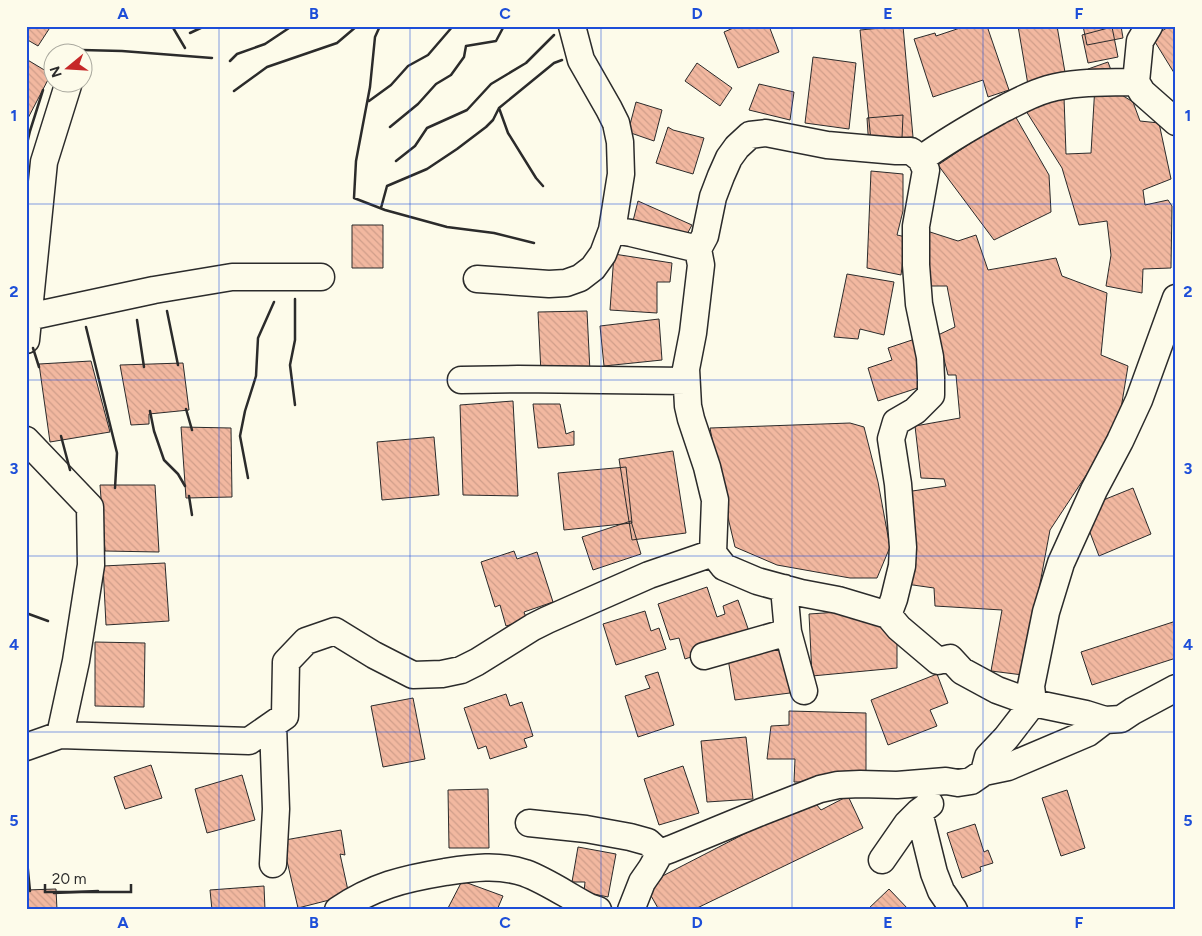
<svg xmlns="http://www.w3.org/2000/svg" width="1202" height="936" viewBox="0 0 1202 936" font-family="Figtree,sans-serif">
<style>
.building{fill:url(#building-back-hatch);stroke:#2b2b2b}
.lines{fill:none;stroke-linecap:round;stroke-linejoin:round}
.street-casing{stroke:#2b2b2b;stroke-width:29}
.street{stroke:#fdfbea;stroke-width:26}
.wall{stroke:#2b2b2b;stroke-width:2.5}
.grid{fill:none;stroke:#1d4ed8;stroke-width:1;stroke-opacity:0.55}
.neatline{fill:none;stroke:#1d4ed8;stroke-width:2}
.grid-label{font-size:16px;text-anchor:middle;font-weight:bold;fill:#1d4ed8}
</style>
<defs>
<pattern id="building-back-hatch" width="6" height="6" patternUnits="userSpaceOnUse" patternTransform="scale(1.25)"><rect width="6" height="6" fill="#f2b8a0"/><path d="M-1 5l2 2M0 0l6 6M5-1l2 2" fill="none" stroke="#d09e8a"/></pattern>
</defs>
<rect width="100%" height="100%" fill="#fdfbea"/>
<path class="building" d="M 26,26 L 51,26 L 38,46 L 26,39 Z
M 738,26 L 769,26 L 779,52 L 738,68 L 724,32 Z
M 903,26 L 913,137 L 871,141 L 860,30 Z
M 966,26 L 987,26 L 1009,90 L 988,97 L 983,80 L 933,97 L 914,39 L 935,33 L 936,36 Z
M 1018,26 L 1057,26 L 1066,78 L 1028,85 Z
M 1083,26 L 1121,26 L 1123,38 L 1087,45 Z
M 1170,26 L 1176,26 L 1176,76 L 1152,37 Z
M 1112,27 L 1118,57 L 1088,63 L 1082,35 Z
M 813,57 L 856,63 L 849,129 L 805,123 Z
M 26,59 L 51,74 L 26,122 Z
M 1108,62 L 1114,78 L 1094,84 L 1088,69 Z
M 697,63 L 732,88 L 720,106 L 685,81 Z
M 759,84 L 794,92 L 790,120 L 749,110 Z
M 1095,85 L 1109,87 L 1133,102 L 1140,121 L 1159,123 L 1171,179 L 1143,190 L 1145,205 L 1168,200 L 1172,206 L 1171,268 L 1143,269 L 1142,293 L 1106,286 L 1111,255 L 1107,221 L 1079,225 L 1062,168 L 1026,111 L 1027,107 L 1064,97 L 1066,154 L 1091,153 Z
M 636,102 L 662,110 L 654,141 L 628,132 Z
M 1014,114 L 1049,175 L 1051,212 L 994,240 L 938,165 Z
M 903,115 L 902,138 L 869,149 L 867,118 Z
M 668,127 L 673,130 L 704,138 L 693,174 L 656,163 Z
M 871,171 L 903,174 L 903,211 L 897,235 L 906,237 L 901,275 L 867,268 Z
M 638,201 L 692,225 L 680,247 L 632,225 Z
M 352,225 L 383,225 L 383,268 L 352,268 Z
M 927,231 L 958,241 L 976,235 L 988,270 L 1056,258 L 1062,276 L 1107,293 L 1101,355 L 1128,366 L 1118,427 L 1050,530 L 1023,675 L 991,671 L 1002,610 L 935,606 L 934,588 L 899,583 L 899,493 L 946,486 L 944,479 L 921,478 L 915,426 L 960,418 L 956,375 L 948,375 L 938,335 L 955,327 L 947,286 L 929,286 Z
M 614,254 L 672,263 L 670,282 L 657,282 L 657,313 L 610,310 Z
M 847,274 L 894,282 L 884,335 L 860,329 L 858,339 L 834,337 Z
M 587,311 L 590,372 L 541,373 L 538,312 Z
M 659,319 L 662,360 L 604,366 L 600,326 Z
M 921,337 L 936,382 L 878,401 L 868,368 L 892,360 L 888,348 Z
M 91,361 L 110,432 L 50,442 L 39,364 Z
M 183,363 L 189,410 L 149,414 L 149,424 L 131,425 L 120,365 Z
M 513,401 L 518,496 L 463,495 L 460,405 Z
M 533,404 L 560,404 L 566,434 L 574,431 L 574,445 L 538,448 Z
M 850,423 L 864,427 L 878,482 L 890,547 L 877,578 L 850,578 L 777,565 L 735,547 L 721,488 L 710,428 Z
M 181,427 L 231,428 L 232,497 L 186,498 Z
M 434,437 L 439,495 L 382,500 L 377,442 Z
M 673,451 L 686,533 L 632,540 L 619,459 Z
M 626,467 L 632,523 L 564,530 L 558,473 Z
M 100,485 L 155,485 L 159,552 L 105,551 Z
M 1133,488 L 1151,534 L 1099,556 L 1081,509 Z
M 631,521 L 641,554 L 593,570 L 582,537 Z
M 514,551 L 517,559 L 537,552 L 553,602 L 524,612 L 527,620 L 506,626 L 500,605 L 495,607 L 481,562 Z
M 165,563 L 169,621 L 106,625 L 103,566 Z
M 707,587 L 717,617 L 725,614 L 723,606 L 738,600 L 751,637 L 685,659 L 679,638 L 670,640 L 658,604 Z
M 645,611 L 651,631 L 659,628 L 666,649 L 616,665 L 603,624 Z
M 854,611 L 897,637 L 897,668 L 812,676 L 809,614 Z
M 1176,621 L 1176,658 L 1092,685 L 1081,652 Z
M 95,642 L 145,643 L 144,707 L 95,706 Z
M 783,644 L 790,693 L 735,700 L 727,653 Z
M 658,672 L 674,725 L 638,737 L 625,696 L 650,688 L 645,676 Z
M 937,674 L 948,703 L 930,710 L 937,726 L 888,745 L 871,700 Z
M 506,694 L 510,706 L 522,702 L 533,736 L 524,739 L 527,747 L 490,759 L 486,746 L 478,749 L 464,708 Z
M 413,698 L 425,759 L 383,767 L 371,706 Z
M 789,711 L 866,713 L 866,782 L 794,782 L 795,759 L 767,759 L 771,726 L 789,725 Z
M 746,737 L 753,799 L 707,802 L 701,741 Z
M 151,765 L 162,798 L 125,809 L 114,777 Z
M 683,766 L 699,813 L 659,825 L 644,779 Z
M 242,775 L 255,820 L 207,833 L 195,789 Z
M 488,789 L 489,848 L 449,848 L 448,790 Z
M 1067,790 L 1085,848 L 1061,856 L 1042,798 Z
M 848,796 L 863,828 L 693,910 L 659,910 L 645,885 L 812,799 L 821,810 Z
M 975,824 L 984,852 L 988,850 L 993,863 L 980,867 L 981,871 L 962,878 L 947,833 Z
M 341,830 L 345,855 L 340,854 L 349,895 L 298,908 L 287,861 L 285,840 Z
M 578,847 L 616,854 L 608,897 L 584,892 L 585,882 L 572,882 Z
M 462,881 L 503,896 L 497,910 L 447,910 Z
M 264,886 L 265,910 L 212,910 L 210,890 Z
M 56,889 L 57,910 L 26,910 L 26,890 Z
M 889,889 L 909,910 L 867,910 Z"/>
<g class="lines">
<defs>
<path id="street" d="M 1149,26 L 1140,41 L 1136,82 L 1142,92 L 1176,122
M 921,159 C 946,141 972,126 999,111 C 1015,103 1030,94 1048,89 C 1076,81 1107,83 1136,82
M 612,230 L 631,233 L 698,249
M 477,279 L 549,284 L 566,283 L 580,278 L 593,268 L 603,254 L 612,230 L 614,218 L 621,174 L 620,142 L 616,123 L 609,109 L 581,60 L 572,26
M 28,317 L 154,290 L 232,277 L 321,277
M 26,340 L 44,162 L 69,82
M 461,380 L 518,379 L 686,381
M 26,440 L 90,507 L 91,565 L 76,661 L 60,735
M 784,588 L 788,632 L 804,691
M 888,615 L 894,599 L 902,566 L 903,547 L 898,484 L 891,439 L 896,422 L 915,411 L 931,395 L 931,378 L 930,357 L 919,304 L 916,265 L 916,226 L 926,170 L 921,159 L 911,151 L 896,151 L 827,145 L 766,133 L 750,135 L 737,147 L 729,158 L 721,176 L 713,197 L 705,236 L 698,249 L 701,265 L 693,333 L 686,369 L 688,406 L 691,419 L 707,467 L 715,500 L 713,553 L 724,567 L 757,581 L 801,593 L 838,600 L 888,615 L 899,628 L 938,661 L 950,658 L 962,671 L 997,690 L 1033,703 L 1086,714 L 1105,720 L 1121,719 L 1133,711 L 1176,688
M 704,656 L 788,632
M 273,725 L 276,809 L 273,864
M 26,747 L 60,735 L 249,741 L 285,716 L 286,662 L 306,641 L 335,631 L 374,655 L 413,675 L 442,674 L 461,670 L 477,662 L 533,627 L 547,620 L 649,575 L 713,553
M 984,772 L 988,757 L 1006,738 L 1033,703 L 1031,686 L 1046,612 L 1061,563 L 1094,490 L 1120,441 L 1139,400 L 1176,298
M 919,812 L 934,873 L 941,891 L 954,910
M 529,823 L 586,829 L 630,837 L 648,842 L 660,853
M 882,860 L 907,824 L 919,812 L 930,804
M 338,910 C 374,886 403,879 445,872 C 472,868 498,864 525,873 C 547,881 568,896 589,907 L 598,910
M 631,910 L 642,882 L 651,869 L 660,853 L 671,849 L 761,812 L 820,789 L 838,785 L 860,784 L 897,785 L 946,781 L 958,783 L 971,781 L 984,772 L 1008,767 L 1088,733 L 1105,720"/>
</defs>
<use href="#street" class="street-casing"/>
<use href="#street" class="street"/>
<path class="wall" d="M 172,26 L 185,48
M 380,26 L 375,37 L 370,87 L 356,161 L 354,198 L 385,210 L 447,227 L 494,233 L 534,243
M 190,33 L 205,26
M 82,50 L 122,51 L 212,58
M 230,61 L 237,54 L 265,44 L 292,26
M 234,91 L 267,67 L 337,43 L 357,26
M 369,101 L 391,85 L 408,66 L 428,55 L 453,26
M 499,108 L 508,133 L 536,178 L 543,186
M 390,127 L 418,104 L 436,84 L 451,75 L 464,57 L 466,46 L 496,41 L 504,26
M 26,148 L 30,131 L 43,90
M 396,161 L 415,146 L 427,128 L 467,110 L 491,84 L 526,63 L 554,35
M 381,208 L 387,186 L 427,169 L 457,149 L 486,127 L 493,120 L 499,108 L 554,63 L 562,60
M 167,311 L 178,365
M 137,320 L 144,367
M 86,327 L 117,453 L 115,488
M 33,348 L 39,367
M 295,405 L 290,365 L 295,340 L 295,299
M 186,409 L 192,430
M 150,411 L 154,431 L 164,460 L 178,474 L 185,486
M 61,436 L 70,470
M 248,478 L 240,436 L 245,411 L 256,376 L 258,338 L 274,302
M 189,496 L 192,515
M 26,613 L 48,621
M 26,850 L 30,891
M 54,893 L 98,891"/>
</g>
<path class="grid" d="M 219,26 L 219,910M 410,26 L 410,910M 601,26 L 601,910M 792,26 L 792,910M 983,26 L 983,910M 26,204 L 1176,204M 26,380 L 1176,380M 26,556 L 1176,556M 26,732 L 1176,732"/>
<rect width="1202" height="936" fill="none" stroke="#fdfbea" stroke-width="55"/>
<g transform="translate(68 68) rotate(252)"><circle r="24" fill="#fdfbea" stroke="#a9a89e"/>
<path d="M0-4L9 19L0 12L-9 19Z" fill="#c62828"/>
<text y="-8" font-size="14" font-weight="bold" text-anchor="middle" fill="#2b2b2b">N</text>
</g>
<path d="M45 884v8h86v-8" fill="none" stroke="#2b2b2b" stroke-width="2.5"/>
<text x="52" y="884" font-size="15" fill="#2b2b2b" stroke="#fdfbea" stroke-width="4" paint-order="stroke">20 m</text>
<rect x="28" y="28" width="1146" height="880" class="neatline"/>
<g class="grid-label">
<text x="123" y="19">A</text>
<text x="314" y="19">B</text>
<text x="505" y="19">C</text>
<text x="697" y="19">D</text>
<text x="888" y="19">E</text>
<text x="1079" y="19">F</text>
<text x="14" y="121">1</text>
<text x="1188" y="121">1</text>
<text x="14" y="297">2</text>
<text x="1188" y="297">2</text>
<text x="14" y="474">3</text>
<text x="1188" y="474">3</text>
<text x="14" y="650">4</text>
<text x="1188" y="650">4</text>
<text x="14" y="826">5</text>
<text x="1188" y="826">5</text>
<text x="123" y="928">A</text>
<text x="314" y="928">B</text>
<text x="505" y="928">C</text>
<text x="697" y="928">D</text>
<text x="888" y="928">E</text>
<text x="1079" y="928">F</text>
</g>
</svg>
